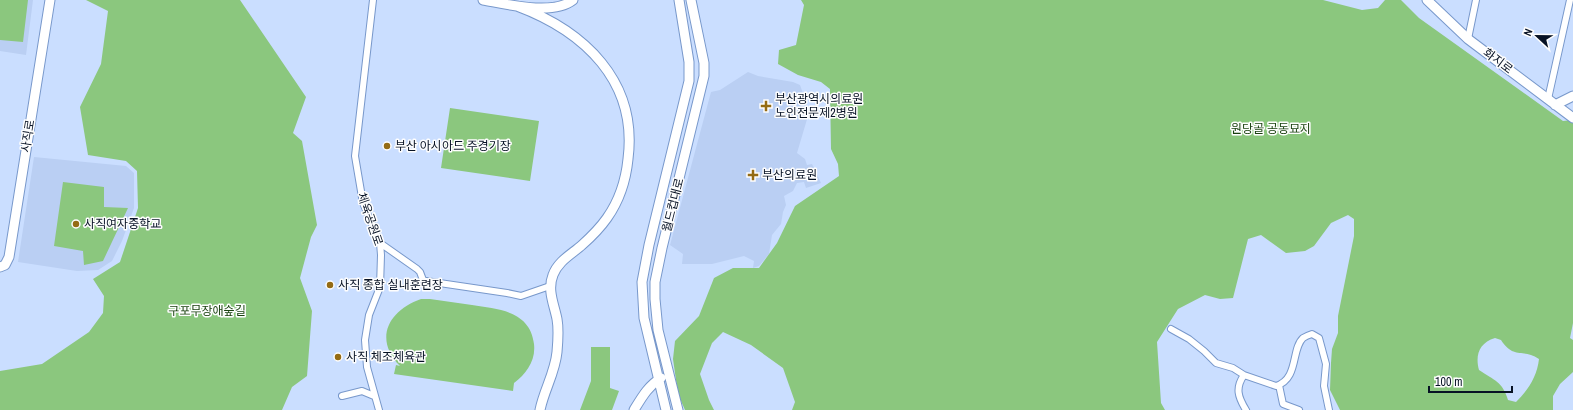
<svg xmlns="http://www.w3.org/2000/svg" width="1573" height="410" viewBox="0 0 1573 410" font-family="'Archivo Narrow','Noto Sans KR',sans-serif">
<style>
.built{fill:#bacff3}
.green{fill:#8bc77e;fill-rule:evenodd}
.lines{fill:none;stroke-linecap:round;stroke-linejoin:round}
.street-casing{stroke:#7898cb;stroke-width:8}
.secondary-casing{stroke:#7898cb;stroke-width:11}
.street{stroke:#fff;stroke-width:6}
.secondary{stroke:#fff;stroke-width:9}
.poi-dot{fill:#946b14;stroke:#fefefe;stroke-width:1.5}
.labels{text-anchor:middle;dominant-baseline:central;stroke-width:3;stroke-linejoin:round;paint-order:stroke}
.street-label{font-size:12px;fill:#071225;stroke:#fefefe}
.poi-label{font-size:12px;fill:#071225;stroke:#fefefe;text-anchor:start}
.park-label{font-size:12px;fill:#19410f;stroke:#fefefe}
</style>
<rect width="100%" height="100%" fill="#cadeff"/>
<path class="built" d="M 0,0 L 33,0 L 26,55 L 0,51 Z
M 748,72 L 758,76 L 793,82 L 800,85 L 806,102 L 808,116 L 797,153 L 805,159 L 807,165 L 812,164 L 821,183 L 806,188 L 804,182 L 797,183 L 793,191 L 784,196 L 786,205 L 783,212 L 781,224 L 772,235 L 769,254 L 759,266 L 753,268 L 754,261 L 744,256 L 712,264 L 682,264 L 683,254 L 670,245 L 711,92 L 720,90 Z
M 34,157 L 126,166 L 134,173 L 134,208 L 122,241 L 112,261 L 98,270 L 77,271 L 18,262 Z"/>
<path class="green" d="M 0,0 L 28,0 L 23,42 L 0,40 Z
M 86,0 L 240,0 L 306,97 L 293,133 L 302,141 L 317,225 L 311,237 L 300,278 L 312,311 L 307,376 L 292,387 L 282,410 L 0,410 L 0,371 L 42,364 L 89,332 L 103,313 L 104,296 L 93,279 L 120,262 L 138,208 L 137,171 L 126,161 L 88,155 L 80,107 L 101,64 L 108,11 Z
M 801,0 L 1323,0 L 1362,10 L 1378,8 L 1385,0 L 1401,0 L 1419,18 L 1563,121 L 1573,120 L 1573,323 L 1570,338 L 1573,340 L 1573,372 L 1560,384 L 1553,396 L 1553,410 L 1340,410 L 1330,390 L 1331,363 L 1332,349 L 1338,333 L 1338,316 L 1354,236 L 1354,219 L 1348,215 L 1331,223 L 1314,246 L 1305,251 L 1286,253 L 1261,235 L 1248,239 L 1233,298 L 1220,299 L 1205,295 L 1178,309 L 1157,342 L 1161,403 L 1165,410 L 792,410 L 795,402 L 783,368 L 751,345 L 723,332 L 712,343 L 700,374 L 709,400 L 714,410 L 685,410 L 678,394 L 673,359 L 675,341 L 699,316 L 714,278 L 733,268 L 759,268 L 777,243 L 795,206 L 839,176 L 838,164 L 831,149 L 830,89 L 821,82 L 798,75 L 778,64 L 779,50 L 796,45 L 804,5 ZM 1495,338 L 1501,340 C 1514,360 1523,348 1539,359 C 1537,377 1528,390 1516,402 L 1508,400 C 1503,382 1494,380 1479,370 C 1475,355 1479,343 1495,338 Z
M 450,108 L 539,121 L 530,181 L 441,168 Z
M 63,182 L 104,187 L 104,207 L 128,208 L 103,261 L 84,265 L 83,251 L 54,246 Z
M 421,299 L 430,299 C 444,301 458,303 472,305 C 499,309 530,311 534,344 C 536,361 526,374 514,383 L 513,391 L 394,374 L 396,365 L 400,366 C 373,339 389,310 421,299 Z
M 591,347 L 610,347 L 610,388 L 619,391 L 612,410 L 580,410 L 591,381 Z"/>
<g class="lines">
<defs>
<path id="street" d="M 373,0 L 355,156 L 363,203 L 380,243 L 381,255 L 380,287 L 369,315 L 365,340 L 367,367 L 379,410
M 1468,39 L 1476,0
M 1548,99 L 1570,0
M 380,243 L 417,269 L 420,272 L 423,280 L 426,281 L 507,293 L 521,296 L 550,286
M 1171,329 L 1189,339 L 1204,351 L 1216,363 L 1233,368 L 1244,375 L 1276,386 C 1299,379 1291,349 1303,338 C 1306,336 1309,335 1312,334 L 1319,338 L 1326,364 L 1324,386 L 1329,410
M 1244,375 C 1235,388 1238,397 1246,410
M 1279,385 L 1283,404 L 1299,410
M 342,396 L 362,391 L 374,396"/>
<path id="secondary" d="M 483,0 C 506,4 553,16 573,0
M 1427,0 L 1468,39 L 1573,118
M 517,6 C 584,31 638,81 628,159 C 626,179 619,201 607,218 C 600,228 591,237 582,245 C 572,254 558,261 553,275 C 547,290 554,304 557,319 C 559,330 558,341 557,352 C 555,373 544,390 540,410
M 1555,105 L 1573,96
M 0,267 L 5,265 L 9,257 L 50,0
M 634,410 C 642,397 648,386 661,378
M 666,410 L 644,318 L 642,282 L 649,245 L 689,81 L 689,62 L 679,0
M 678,410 L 658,330 L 655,299 L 655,282 L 662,248 L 704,76 L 704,63 L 691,0"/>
</defs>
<use href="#street" class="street-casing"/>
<use href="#secondary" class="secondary-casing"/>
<use href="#street" class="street"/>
<use href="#secondary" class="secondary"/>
</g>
<g class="poi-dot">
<path d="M764 100h4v4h4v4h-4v4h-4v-4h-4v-4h4z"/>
<circle cx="387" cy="146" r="4"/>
<path d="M751 169h4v4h4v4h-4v4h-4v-4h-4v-4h4z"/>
<circle cx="76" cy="224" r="4"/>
<circle cx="330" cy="285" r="4"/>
<circle cx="338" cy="357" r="4"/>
</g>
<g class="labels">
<g class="street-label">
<text transform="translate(1498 61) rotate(37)">화지로</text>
<text transform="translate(28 136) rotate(-81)">사직로</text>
<text transform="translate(673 205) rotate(-76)">월드컵대로</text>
<text transform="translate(370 219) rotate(71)">체육공원로</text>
</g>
<g class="poi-label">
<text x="775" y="99">부산광역시의료원<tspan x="775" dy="14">노인전문제2병원</tspan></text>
<text x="395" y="146">부산 아시아드 주경기장</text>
<text x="762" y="175">부산의료원</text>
<text x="84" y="224">사직여자중학교</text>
<text x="338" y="285">사직 종합 실내훈련장</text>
<text x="346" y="357">사직 체조체육관</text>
</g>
<g class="park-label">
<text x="1271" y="129">원당골 공동묘지</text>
<text x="207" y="311">구포무장애숲길</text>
</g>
</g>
<g transform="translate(1537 36) rotate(292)" stroke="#fefefe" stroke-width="3" paint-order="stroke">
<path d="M0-3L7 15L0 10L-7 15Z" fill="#071225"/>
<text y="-6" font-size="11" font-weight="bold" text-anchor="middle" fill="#071225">N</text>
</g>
<path d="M1429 386v6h83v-6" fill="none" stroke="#071225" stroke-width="2"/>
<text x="1435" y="386" font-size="12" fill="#071225" stroke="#fefefe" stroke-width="3" paint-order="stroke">100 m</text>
</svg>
